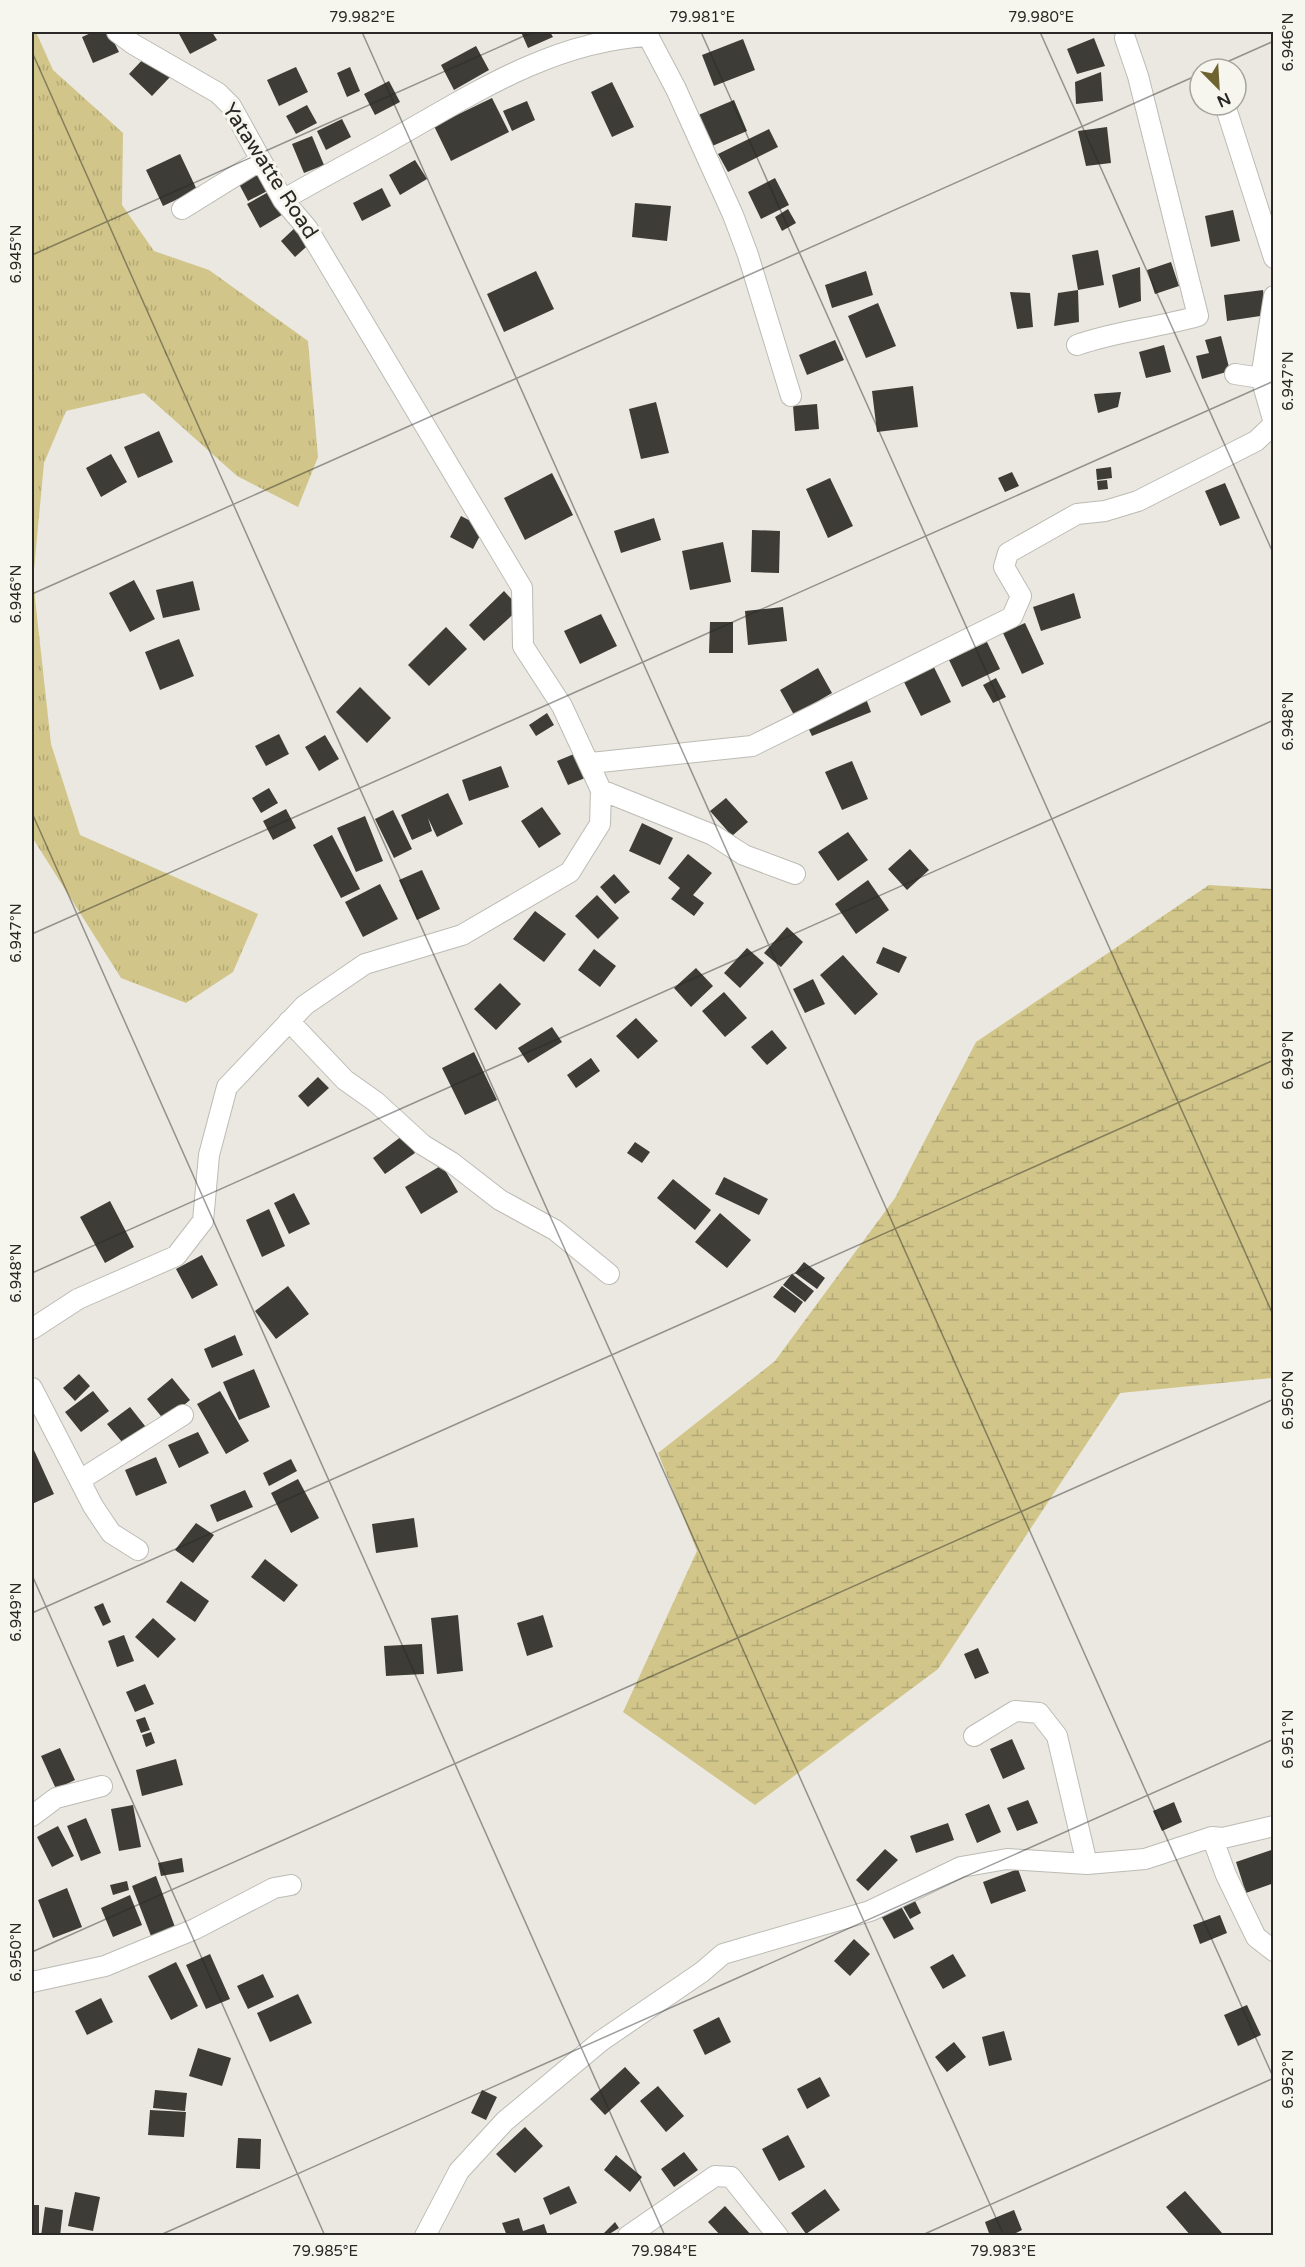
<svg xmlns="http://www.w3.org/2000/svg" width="1305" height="2267" viewBox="0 0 1305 2267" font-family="'Varela Round',sans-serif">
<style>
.grass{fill:url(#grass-tufts)}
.wetland{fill:url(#wetland-marsh)}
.building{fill:#3d3c36}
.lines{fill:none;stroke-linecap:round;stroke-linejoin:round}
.street-casing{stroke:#bcbbb4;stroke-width:22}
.street{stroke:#fff;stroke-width:20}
.ticks{fill:none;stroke:#292826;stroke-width:1.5;stroke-opacity:0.45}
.labels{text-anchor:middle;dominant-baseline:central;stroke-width:6;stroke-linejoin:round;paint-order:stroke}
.street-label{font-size:21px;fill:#292826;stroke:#f7f6ee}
.neatline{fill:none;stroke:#292826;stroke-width:2}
.ticks-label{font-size:15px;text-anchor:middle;fill:#292826}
</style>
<defs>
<pattern id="grass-tufts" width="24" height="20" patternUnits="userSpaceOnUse" patternTransform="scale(1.5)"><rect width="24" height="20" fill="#d1c589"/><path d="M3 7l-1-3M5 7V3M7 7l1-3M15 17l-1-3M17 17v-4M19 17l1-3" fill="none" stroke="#b3a976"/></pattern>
<pattern id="wetland-marsh" width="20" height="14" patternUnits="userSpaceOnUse" patternTransform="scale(1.5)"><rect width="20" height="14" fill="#d1c589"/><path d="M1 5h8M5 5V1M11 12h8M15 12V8" fill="none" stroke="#b3a976"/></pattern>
</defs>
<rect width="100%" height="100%" fill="#eae8e1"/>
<path class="grass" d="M 32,32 L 36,32 L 53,70 L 123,133 L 122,205 L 154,251 L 209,270 L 308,341 L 318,457 L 298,507 L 237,476 L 144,393 L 66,411 L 44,463 L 33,580 L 51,744 L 80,835 L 258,914 L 233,972 L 186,1003 L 121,978 L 32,837 Z"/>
<path class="wetland" d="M 1209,885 L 1273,889 L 1273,1378 L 1120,1393 L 938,1669 L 755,1805 L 623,1712 L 697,1551 L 658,1453 L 775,1361 L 895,1198 L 976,1042 Z"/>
<path class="building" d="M 93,32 L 109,32 L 119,52 L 93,63 L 82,37 Z
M 178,32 L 212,32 L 217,40 L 190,54 Z
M 521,32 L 550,32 L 553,37 L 528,48 Z
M 1094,38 L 1105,66 L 1077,74 L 1067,49 Z
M 743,39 L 755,70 L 714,86 L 702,55 Z
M 476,46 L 489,70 L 454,90 L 441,65 Z
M 147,55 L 170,77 L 152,96 L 129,74 Z
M 296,67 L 308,92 L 279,106 L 267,80 Z
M 350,67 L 360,91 L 347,97 L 337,73 Z
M 1101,72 L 1103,101 L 1076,104 L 1075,82 Z
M 389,81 L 400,102 L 375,115 L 364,94 Z
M 612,82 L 634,127 L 612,137 L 591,92 Z
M 492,98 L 509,132 L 451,161 L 434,126 Z
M 734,100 L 747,131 L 710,147 L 696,116 Z
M 527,101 L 535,120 L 512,131 L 503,111 Z
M 307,105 L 317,123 L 296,134 L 286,116 Z
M 342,119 L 351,137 L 326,150 L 317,131 Z
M 1107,127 L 1111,163 L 1086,166 L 1078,131 Z
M 769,129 L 778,147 L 728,172 L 718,154 Z
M 312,136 L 324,165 L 304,173 L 292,144 Z
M 180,154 L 197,190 L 163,206 L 146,170 Z
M 415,160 L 427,179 L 400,195 L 389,175 Z
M 264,171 L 273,188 L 248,201 L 239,184 Z
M 775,178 L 789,205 L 761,219 L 748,192 Z
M 382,188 L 391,206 L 362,221 L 353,203 Z
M 272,190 L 285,213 L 260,228 L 247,204 Z
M 635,203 L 671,206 L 667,241 L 632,237 Z
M 788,209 L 796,223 L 782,231 L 775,217 Z
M 1233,210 L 1240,241 L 1211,247 L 1205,216 Z
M 299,224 L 314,240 L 295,257 L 281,241 Z
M 1098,250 L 1104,285 L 1078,290 L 1072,255 Z
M 1171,262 L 1179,286 L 1155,294 L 1147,270 Z
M 1140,267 L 1141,301 L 1119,308 L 1112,275 Z
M 536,271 L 554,309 L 504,332 L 487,294 Z
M 866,271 L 873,295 L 832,308 L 825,285 Z
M 1078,290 L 1079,322 L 1054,326 L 1058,293 Z
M 1263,290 L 1267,315 L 1227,321 L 1224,295 Z
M 1010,292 L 1030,293 L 1033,327 L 1017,329 Z
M 878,303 L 896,346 L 866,358 L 848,316 Z
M 1221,336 L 1230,371 L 1202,379 L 1196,356 L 1209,353 L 1205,340 Z
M 835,340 L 844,360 L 807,375 L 799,355 Z
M 1164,345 L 1171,372 L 1146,378 L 1139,352 Z
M 913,386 L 918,427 L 877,432 L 872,391 Z
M 1121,392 L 1118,407 L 1098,413 L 1094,394 Z
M 656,402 L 669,453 L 641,459 L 629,409 Z
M 817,404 L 819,429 L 795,431 L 793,406 Z
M 159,431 L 173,462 L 138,478 L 124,447 Z
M 111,454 L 127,482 L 101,497 L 86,468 Z
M 1111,467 L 1112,478 L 1097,480 L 1096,469 Z
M 1012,472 L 1019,486 L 1005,492 L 998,478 Z
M 552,473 L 573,515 L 525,540 L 504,498 Z
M 830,478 L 853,526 L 828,538 L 806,489 Z
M 1107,480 L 1108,489 L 1098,490 L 1097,481 Z
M 1225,483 L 1240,518 L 1220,526 L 1205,491 Z
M 461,516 L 484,528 L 473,549 L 450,537 Z
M 654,518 L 661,540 L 621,553 L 614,531 Z
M 752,530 L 780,531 L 779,573 L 751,572 Z
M 723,542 L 731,582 L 690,590 L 682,551 Z
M 134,580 L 155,619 L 130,632 L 109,593 Z
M 193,581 L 200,610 L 163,618 L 156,590 Z
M 504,591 L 520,608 L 484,641 L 469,625 Z
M 1074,593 L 1081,618 L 1041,631 L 1033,607 Z
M 783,607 L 787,641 L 748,645 L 745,611 Z
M 601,614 L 617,646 L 580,664 L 564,631 Z
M 710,622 L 733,622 L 733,653 L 709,653 Z
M 1025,623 L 1044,664 L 1022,674 L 1003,633 Z
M 446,627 L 467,649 L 429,686 L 408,665 Z
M 179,639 L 194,676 L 160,690 L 145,652 Z
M 987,642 L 1000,669 L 962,687 L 949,660 Z
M 930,659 L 951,702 L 921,716 L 900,674 Z
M 818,668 L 832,693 L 794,715 L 780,690 Z
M 996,678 L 1006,697 L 993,703 L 983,685 Z
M 360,687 L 391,718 L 367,743 L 336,712 Z
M 865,696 L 871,712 L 812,736 L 805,721 Z
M 547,713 L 554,725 L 536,736 L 529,725 Z
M 279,734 L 289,754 L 266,766 L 255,746 Z
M 325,735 L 339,759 L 319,771 L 305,747 Z
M 574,754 L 585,778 L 568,785 L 557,761 Z
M 852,761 L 868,799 L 842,810 L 825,772 Z
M 501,766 L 509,787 L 469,801 L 462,780 Z
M 269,788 L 278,803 L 261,813 L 252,798 Z
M 448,793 L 463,824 L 437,837 L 428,818 L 432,831 L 412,840 L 401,815 Z
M 726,798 L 748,822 L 732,836 L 710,811 Z
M 542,807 L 561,834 L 539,848 L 521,821 Z
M 286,809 L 296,828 L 273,840 L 263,821 Z
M 393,810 L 412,849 L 394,858 L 375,819 Z
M 365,816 L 383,861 L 356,872 L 337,828 Z
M 642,823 L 673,838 L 660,865 L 629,851 Z
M 848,832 L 868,860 L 838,881 L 818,852 Z
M 332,835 L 360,889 L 341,898 L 313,845 Z
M 910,849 L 929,870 L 907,890 L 888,869 Z
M 688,854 L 712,873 L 693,895 L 704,903 L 694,916 L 671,899 L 680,888 L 668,878 Z
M 422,870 L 440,909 L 417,920 L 399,880 Z
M 614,874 L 630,892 L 615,904 L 600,887 Z
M 868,880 L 889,910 L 856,934 L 835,904 Z
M 380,884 L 398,919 L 363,937 L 345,902 Z
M 597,895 L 619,918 L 598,939 L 575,916 Z
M 535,911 L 566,934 L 544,962 L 513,939 Z
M 787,927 L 803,942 L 781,967 L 764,953 Z
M 883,947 L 907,957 L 899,973 L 876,963 Z
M 747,948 L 764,963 L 740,988 L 724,973 Z
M 594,949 L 616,966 L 600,987 L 578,970 Z
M 843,955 L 878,994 L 855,1015 L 820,975 Z
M 696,968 L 713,986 L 691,1007 L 674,988 Z
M 813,979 L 825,1004 L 805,1013 L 793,989 Z
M 500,983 L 521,1004 L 496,1030 L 474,1009 Z
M 724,992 L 747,1018 L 725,1037 L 702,1011 Z
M 636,1018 L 658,1041 L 638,1059 L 616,1036 Z
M 552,1027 L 562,1042 L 528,1063 L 518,1048 Z
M 772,1030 L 787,1048 L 767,1065 L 751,1047 Z
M 474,1052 L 497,1100 L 465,1115 L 442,1068 Z
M 591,1058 L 600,1071 L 576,1088 L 567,1075 Z
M 318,1077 L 329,1088 L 308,1107 L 298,1096 Z
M 402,1136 L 415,1153 L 385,1174 L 373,1158 Z
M 635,1142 L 650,1152 L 642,1163 L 627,1153 Z
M 442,1165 L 458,1192 L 421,1214 L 405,1187 Z
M 724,1177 L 768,1199 L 759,1215 L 715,1194 Z
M 673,1179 L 711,1210 L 695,1230 L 657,1198 Z
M 294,1193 L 310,1224 L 289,1234 L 274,1203 Z
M 110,1201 L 134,1247 L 105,1263 L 80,1217 Z
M 269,1209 L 285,1246 L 262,1257 L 246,1220 Z
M 720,1213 L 751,1240 L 727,1268 L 695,1242 Z
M 202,1255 L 218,1285 L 192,1299 L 176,1269 Z
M 804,1262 L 825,1278 L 817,1289 L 795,1273 Z
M 792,1274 L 814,1291 L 805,1302 L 783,1285 Z
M 288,1286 L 309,1314 L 276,1339 L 255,1311 Z
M 782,1286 L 803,1302 L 795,1313 L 773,1297 Z
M 235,1335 L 243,1355 L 212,1368 L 204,1349 Z
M 254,1369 L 270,1407 L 239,1420 L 223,1382 Z
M 79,1374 L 90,1386 L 75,1401 L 63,1388 Z
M 172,1378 L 190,1400 L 165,1421 L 147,1399 Z
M 93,1391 L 109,1411 L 81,1432 L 65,1412 Z
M 220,1391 L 249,1441 L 226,1454 L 197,1404 Z
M 130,1407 L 149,1431 L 127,1448 L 107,1424 Z
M 198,1432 L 209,1453 L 179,1468 L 168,1445 Z
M 33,1448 L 54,1494 L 32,1504 L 32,1449 Z
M 156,1457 L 167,1483 L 136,1496 L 125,1470 Z
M 291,1459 L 297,1471 L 269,1486 L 263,1473 Z
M 298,1479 L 319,1518 L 291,1533 L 271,1493 Z
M 245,1490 L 253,1507 L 217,1522 L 210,1505 Z
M 414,1518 L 418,1547 L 376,1553 L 372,1524 Z
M 196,1523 L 214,1535 L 193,1563 L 175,1550 Z
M 265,1559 L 298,1585 L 284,1602 L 251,1577 Z
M 181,1581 L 209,1601 L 195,1622 L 166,1602 Z
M 103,1603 L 111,1622 L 103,1626 L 94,1607 Z
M 458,1615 L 463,1671 L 437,1674 L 431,1618 Z
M 543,1615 L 553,1647 L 527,1656 L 517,1623 Z
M 153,1618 L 176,1639 L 158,1658 L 135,1637 Z
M 124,1635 L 134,1661 L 117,1667 L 108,1641 Z
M 422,1644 L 424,1674 L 386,1676 L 384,1646 Z
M 978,1648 L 989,1673 L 975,1679 L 964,1654 Z
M 145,1684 L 154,1704 L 135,1712 L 126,1692 Z
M 145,1717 L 150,1730 L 141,1733 L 136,1720 Z
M 151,1732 L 155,1743 L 146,1747 L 142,1735 Z
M 1012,1739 L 1025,1769 L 1003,1779 L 990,1749 Z
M 60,1748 L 75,1780 L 56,1789 L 41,1756 Z
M 176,1759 L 183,1785 L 142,1796 L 136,1770 Z
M 1028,1800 L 1038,1823 L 1017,1831 L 1007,1808 Z
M 1174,1802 L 1182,1822 L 1162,1831 L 1153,1811 Z
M 989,1804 L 1001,1832 L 977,1843 L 965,1814 Z
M 133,1805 L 141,1847 L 119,1851 L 111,1809 Z
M 86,1818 L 101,1853 L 81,1861 L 67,1826 Z
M 948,1823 L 954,1840 L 916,1853 L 910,1836 Z
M 58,1826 L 74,1856 L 52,1867 L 37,1837 Z
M 885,1849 L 898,1860 L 868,1891 L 856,1880 Z
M 1274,1849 L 1274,1883 L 1246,1893 L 1236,1862 Z
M 182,1858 L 184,1872 L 161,1876 L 158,1863 Z
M 1018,1869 L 1026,1891 L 991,1904 L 983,1882 Z
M 156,1876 L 175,1927 L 151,1936 L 132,1886 Z
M 127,1881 L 129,1890 L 113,1895 L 110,1885 Z
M 67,1888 L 82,1927 L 53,1938 L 38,1900 Z
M 130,1895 L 142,1925 L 113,1937 L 101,1908 Z
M 914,1899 L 921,1913 L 910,1919 L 902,1905 Z
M 899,1903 L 914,1929 L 894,1939 L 880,1914 Z
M 1220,1915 L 1227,1933 L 1200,1944 L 1193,1925 Z
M 854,1939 L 870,1954 L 850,1976 L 834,1961 Z
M 210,1954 L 230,1999 L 206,2009 L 186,1965 Z
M 953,1954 L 966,1976 L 943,1989 L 930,1967 Z
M 176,1962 L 198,2006 L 171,2020 L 148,1976 Z
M 263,1974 L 274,1997 L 248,2009 L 237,1986 Z
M 298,1994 L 312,2023 L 270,2042 L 257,2013 Z
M 101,1998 L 113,2022 L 87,2035 L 75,2011 Z
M 1247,2005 L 1261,2035 L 1238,2046 L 1224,2015 Z
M 719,2017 L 731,2042 L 705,2055 L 693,2030 Z
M 1004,2031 L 1012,2060 L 989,2066 L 982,2037 Z
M 954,2042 L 966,2057 L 947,2072 L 935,2057 Z
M 198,2048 L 231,2058 L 222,2086 L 189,2076 Z
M 625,2067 L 640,2083 L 605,2115 L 590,2099 Z
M 820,2077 L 830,2096 L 807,2109 L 797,2089 Z
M 658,2086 L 684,2116 L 666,2132 L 640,2101 Z
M 155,2090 L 187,2093 L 185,2111 L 153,2108 Z
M 482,2090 L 497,2097 L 486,2120 L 471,2113 Z
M 150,2110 L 186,2112 L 184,2137 L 148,2135 Z
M 525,2127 L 543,2146 L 515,2173 L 496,2154 Z
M 788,2135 L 805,2167 L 779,2181 L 762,2149 Z
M 238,2138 L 261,2139 L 260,2169 L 236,2168 Z
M 684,2152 L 698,2170 L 674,2187 L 661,2169 Z
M 616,2155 L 642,2177 L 630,2192 L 604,2170 Z
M 569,2186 L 577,2203 L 550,2215 L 543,2198 Z
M 825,2189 L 840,2210 L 806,2234 L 791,2213 Z
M 1185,2191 L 1222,2233 L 1219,2236 L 1191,2236 L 1166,2207 Z
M 75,2192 L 100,2197 L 93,2231 L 68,2226 Z
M 32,2205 L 39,2205 L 39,2236 L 32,2236 Z
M 725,2206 L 752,2236 L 721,2236 L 708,2222 Z
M 45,2207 L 63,2210 L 60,2236 L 41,2236 Z
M 1014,2210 L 1022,2230 L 1010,2236 L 990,2236 L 985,2222 Z
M 519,2218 L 523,2231 L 544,2224 L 548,2236 L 507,2236 L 502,2223 Z
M 615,2222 L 619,2228 L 606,2236 L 604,2233 Z"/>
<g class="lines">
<defs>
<path id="street" d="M 1225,105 L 1274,258
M 283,200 C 320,178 358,159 395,138 C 474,93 554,41 648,36 L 676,89 L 733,215 L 748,255 L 791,396
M 182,209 L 261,160
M 1077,345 C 1116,331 1157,328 1198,316 L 1138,76 L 1125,38
M 1235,374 L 1261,378 L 1274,423
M 1261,378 L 1274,296
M 591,763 L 752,746 L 1012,617 L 1021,596 L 1004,567 L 1008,553 L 1077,514 L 1105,511 L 1138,501 L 1256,441 L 1274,424
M 601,790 L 713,835 L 744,855 L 795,874
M 289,1021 L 345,1080 L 376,1102 L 423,1145 L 451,1162 L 500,1200 L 555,1230 L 609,1274
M 32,1329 L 78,1299 L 176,1256 L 203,1221 L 209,1155 L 227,1087 L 305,1005 L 365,964 L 462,935 L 570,872 L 600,824 L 601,790 L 562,706 L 523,646 L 522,588 L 307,228 L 283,200 L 231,106 L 218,93 L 133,44 L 117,32
M 32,1388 L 93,1506 L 111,1533 L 138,1550
M 80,1480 L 183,1415
M 974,1736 L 1015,1711 L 1039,1713 L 1057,1736 L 1087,1864
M 32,1816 L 56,1798 L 102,1786
M 1212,1837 L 1226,1875 L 1256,1937 L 1274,1951
M 32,1982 L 105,1966 L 195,1929 L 274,1888 L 291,1885
M 425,2236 L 459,2171 L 505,2121 L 601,2041 L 702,1972 L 723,1954 L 870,1911 L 961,1867 L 1007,1859 L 1087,1864 L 1145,1859 L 1212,1837 L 1223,1838 L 1274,1826
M 628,2236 L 715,2176 L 731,2177 L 778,2236"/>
</defs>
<use href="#street" class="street-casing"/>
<use href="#street" class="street"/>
</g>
<path class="ticks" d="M 362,32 L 1274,2079M 701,32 L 1274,1317M 1040,32 L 1274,555M 32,52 L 1004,2236M 1211,69 L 1274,41M 32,255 L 533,32M 32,594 L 1200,74M 32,813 L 665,2236M 32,934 L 1274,381M 32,1273 L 1274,720M 32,1575 L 325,2236M 32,1613 L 1274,1060M 32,1952 L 1274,1399M 158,2236 L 1274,1739M 920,2236 L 1274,2078"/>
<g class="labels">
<g class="street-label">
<text transform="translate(270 171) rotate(57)">Yatawatte Road</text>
</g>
</g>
<rect width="1305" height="2267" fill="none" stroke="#f7f6ee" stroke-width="66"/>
<g transform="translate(1218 87) rotate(156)"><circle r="28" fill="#f7f6ee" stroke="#a5a49e" stroke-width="1.5"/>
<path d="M0-4.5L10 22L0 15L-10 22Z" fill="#6f6431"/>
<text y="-9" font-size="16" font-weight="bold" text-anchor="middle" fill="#292826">N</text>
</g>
<rect x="33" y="33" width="1239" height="2201" class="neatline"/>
<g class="ticks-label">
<text x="362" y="22">79.982°E</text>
<text x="702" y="22">79.981°E</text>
<text x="1041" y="22">79.980°E</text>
<text transform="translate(1288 42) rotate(-90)" y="5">6.946°N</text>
<text transform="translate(16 254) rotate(-90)" y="5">6.945°N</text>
<text transform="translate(1288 381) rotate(-90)" y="5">6.947°N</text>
<text transform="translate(16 594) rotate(-90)" y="5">6.946°N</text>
<text transform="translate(1288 721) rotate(-90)" y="5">6.948°N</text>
<text transform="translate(16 933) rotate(-90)" y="5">6.947°N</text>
<text transform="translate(1288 1060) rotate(-90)" y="5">6.949°N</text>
<text transform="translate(16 1273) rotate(-90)" y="5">6.948°N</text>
<text transform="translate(1288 1400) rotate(-90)" y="5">6.950°N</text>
<text transform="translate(16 1612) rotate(-90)" y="5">6.949°N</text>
<text transform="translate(1288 1739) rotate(-90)" y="5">6.951°N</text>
<text transform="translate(16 1952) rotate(-90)" y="5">6.950°N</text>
<text transform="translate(1288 2079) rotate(-90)" y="5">6.952°N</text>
<text x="325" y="2256">79.985°E</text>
<text x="664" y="2256">79.984°E</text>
<text x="1003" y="2256">79.983°E</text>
</g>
</svg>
